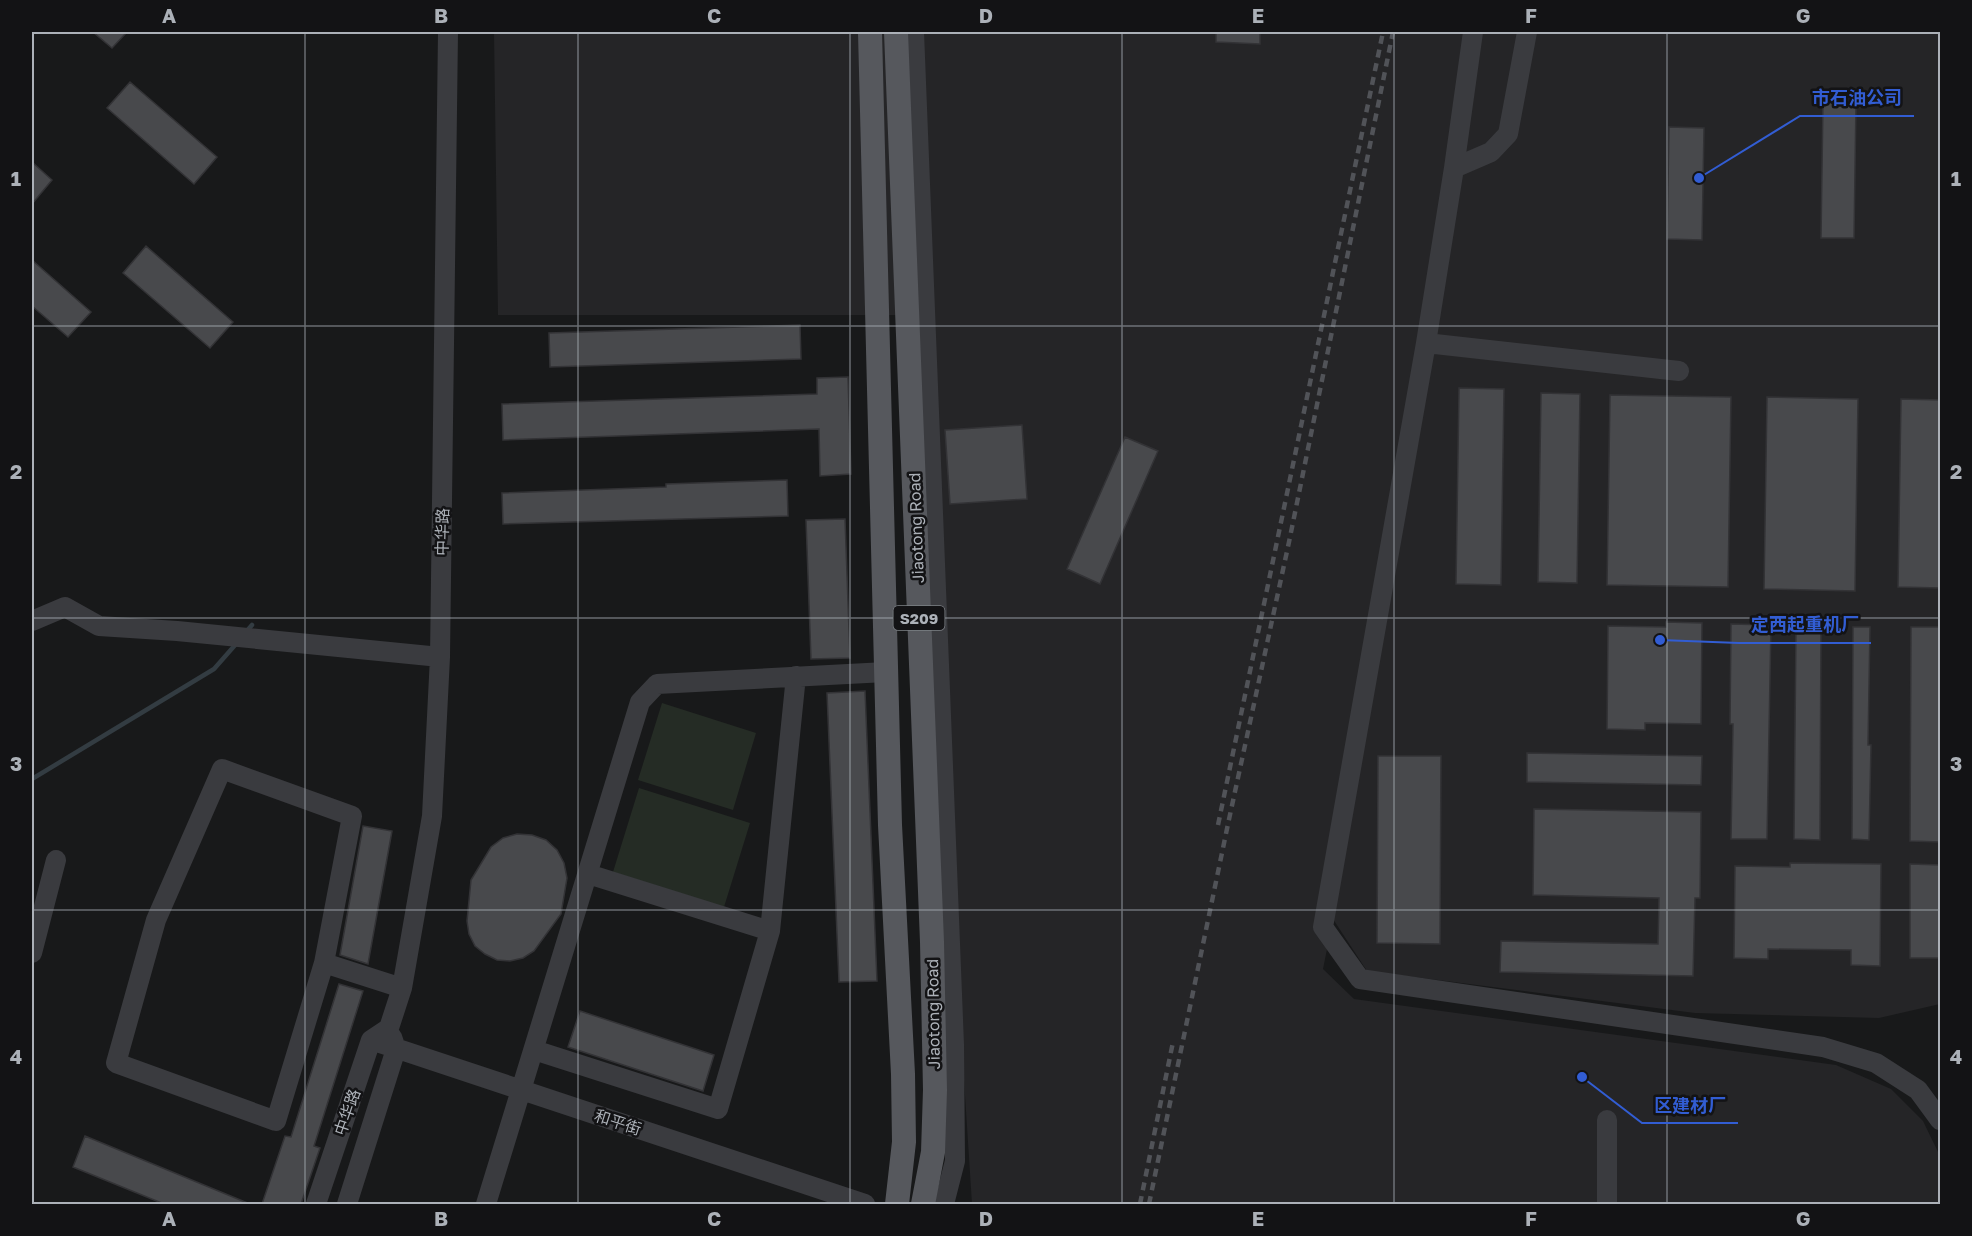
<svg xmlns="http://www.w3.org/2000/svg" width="1972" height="1236" viewBox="0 0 1972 1236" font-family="'Golos Text','Noto Sans SC',sans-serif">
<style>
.built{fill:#252527}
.green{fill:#252c25}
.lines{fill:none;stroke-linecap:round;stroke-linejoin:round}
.stream{stroke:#333c42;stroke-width:4.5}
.building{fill:#48494c;stroke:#333336;stroke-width:1.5}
.minor{stroke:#3a3b3f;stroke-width:20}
.major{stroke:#56585d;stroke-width:24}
.rail{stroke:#515358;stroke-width:4.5;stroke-dasharray:8 6;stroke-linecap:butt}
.grid{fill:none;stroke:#acb1b8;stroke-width:1.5;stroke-opacity:0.55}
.labels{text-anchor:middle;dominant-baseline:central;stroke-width:5;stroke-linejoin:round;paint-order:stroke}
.shield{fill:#131315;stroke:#7e8287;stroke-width:1.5}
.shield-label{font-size:15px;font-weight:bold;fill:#acb1b8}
.street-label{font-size:16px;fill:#acb1b8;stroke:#131315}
.leader{fill:none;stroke:#325dd3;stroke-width:2}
.callout-dot{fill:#325dd3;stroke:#131315;stroke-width:2}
.callout-label{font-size:18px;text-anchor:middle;font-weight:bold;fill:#325dd3;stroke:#131315;stroke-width:5;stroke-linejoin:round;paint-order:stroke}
.neatline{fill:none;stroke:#acb1b8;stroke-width:2}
.grid-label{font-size:20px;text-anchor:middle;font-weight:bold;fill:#acb1b8}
</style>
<rect width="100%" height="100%" fill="#18191a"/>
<path class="built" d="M 494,32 L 1940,32 L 1940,1004 L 1879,1018 L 1695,1013 L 1367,971 L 1333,919 L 1323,969 L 1354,999 L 1836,1065 L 1891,1089 L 1923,1121 L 1940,1156 L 1940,1204 L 972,1204 L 939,691 L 919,315 L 498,315 Z"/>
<path class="green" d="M 662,703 L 756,733 L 733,810 L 638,780 Z
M 639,788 L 750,823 L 724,907 L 613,872 Z"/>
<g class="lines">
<path class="stream" d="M 245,633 L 252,625
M 32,779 L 214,669 L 236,644"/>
</g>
<path class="building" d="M 93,32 L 127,32 L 112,48 Z
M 1216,32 L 1260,32 L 1260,44 L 1216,42 Z
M 130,82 L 217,157 L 194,184 L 107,108 Z
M 1823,101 L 1856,102 L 1854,238 L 1821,238 Z
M 1669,127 L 1704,128 L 1702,240 L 1667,239 Z
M 32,162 L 52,180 L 32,204 Z
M 146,246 L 233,322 L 210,348 L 123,273 Z
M 32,260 L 91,312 L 68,337 L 32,306 Z
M 800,325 L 801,359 L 550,367 L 549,333 Z
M 848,377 L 851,474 L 820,476 L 819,429 L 503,440 L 502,404 L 817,394 L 817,378 Z
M 1459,388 L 1504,389 L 1501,585 L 1456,584 Z
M 1541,393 L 1580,394 L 1577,583 L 1538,582 Z
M 1610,395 L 1731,397 L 1728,587 L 1607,585 Z
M 1767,397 L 1858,399 L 1855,591 L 1764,589 Z
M 1901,399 L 1941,400 L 1941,588 L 1898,587 Z
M 1022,425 L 1027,499 L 950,504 L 945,430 Z
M 1125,437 L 1158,451 L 1100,584 L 1067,569 Z
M 787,480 L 788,516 L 503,524 L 502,493 L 666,487 L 666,484 Z
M 845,519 L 850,658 L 811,659 L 806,520 Z
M 1666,622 L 1702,623 L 1701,724 L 1645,723 L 1645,730 L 1607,729 L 1608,626 L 1666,627 Z
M 1731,624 L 1771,625 L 1767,839 L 1731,839 L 1733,724 L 1730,724 Z
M 1796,626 L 1821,627 L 1820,840 L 1794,839 Z
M 1853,627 L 1870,627 L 1868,745 L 1871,745 L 1869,840 L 1852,839 Z
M 1911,627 L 1941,627 L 1941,842 L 1910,841 Z
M 865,691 L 877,981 L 839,982 L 827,693 Z
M 1527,753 L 1702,756 L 1701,785 L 1527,782 Z
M 1378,756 L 1441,756 L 1440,944 L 1377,943 Z
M 1534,809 L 1701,812 L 1700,898 L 1695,898 L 1693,976 L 1500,972 L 1501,941 L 1658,944 L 1659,898 L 1533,895 Z
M 363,826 L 392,831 L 368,964 L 340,955 Z
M 517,834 L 532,835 L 546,840 L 557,850 L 564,863 L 567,878 L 561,914 L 534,951 L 523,958 L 510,961 L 497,960 L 485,954 L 475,946 L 469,934 L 467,921 L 471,880 L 491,847 L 503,838 Z
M 1790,863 L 1881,864 L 1880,966 L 1851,965 L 1851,950 L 1768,949 L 1768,959 L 1734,958 L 1735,866 L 1790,867 Z
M 1910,864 L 1941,865 L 1941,958 L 1910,958 Z
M 339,984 L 363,991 L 314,1146 L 320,1148 L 301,1204 L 262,1204 L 285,1136 L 291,1137 Z
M 580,1011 L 714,1055 L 703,1091 L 568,1047 Z
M 85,1136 L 250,1204 L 164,1204 L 73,1167 Z"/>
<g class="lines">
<path class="minor" d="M 914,32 L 954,1045 L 955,1161 L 944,1204
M 1473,32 L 1454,168 L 1426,343 L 1323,927 L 1360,979 L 1823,1047 L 1876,1063 L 1918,1090 L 1940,1120
M 1454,168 L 1491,152 L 1508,134 L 1527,32
M 1426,343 L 1679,371
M 32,621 L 65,607 L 99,626 L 177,631 L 440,657
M 222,769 L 352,816 L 324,963 L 276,1121 L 116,1063 L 156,920 Z
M 588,874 L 770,931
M 32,953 L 56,860
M 324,963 L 402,988
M 371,1040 L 865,1204
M 534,1050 L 718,1109 L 770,931 L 796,676
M 1607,1120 L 1607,1204
M 316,1204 L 371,1040 L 389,1028 L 402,988 L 432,816 L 440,657 L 448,32
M 347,1204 L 396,1049 L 392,1037
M 486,1204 L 640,702 L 657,684 L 886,672"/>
<path class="major" d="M 870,32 L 890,825 L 903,1074 L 904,1142 L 897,1204
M 896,32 L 932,942 L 935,1090 L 933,1152 L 923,1204"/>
<path class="rail" d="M 1218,825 L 1383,32
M 1140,1204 L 1173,1042
M 1149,1204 L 1228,824 L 1289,542 L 1393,32"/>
</g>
<path class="grid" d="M 305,32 L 305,1204M 578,32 L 578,1204M 850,32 L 850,1204M 1122,32 L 1122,1204M 1394,32 L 1394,1204M 1667,32 L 1667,1204M 32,326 L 1940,326M 32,618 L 1940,618M 32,910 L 1940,910"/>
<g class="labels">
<rect class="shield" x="893.5" y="606" width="51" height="24" rx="4.5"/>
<g class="shield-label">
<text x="919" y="618">S209</text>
</g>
<g class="street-label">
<text transform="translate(916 528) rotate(-92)">Jiaotong Road</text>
<text transform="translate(442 532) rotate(-89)">中华路</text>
<text transform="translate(933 1014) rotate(-91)">Jiaotong Road</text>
<text transform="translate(347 1112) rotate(-71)">中华路</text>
<text transform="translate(618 1122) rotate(18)">和平街</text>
</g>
</g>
<path class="leader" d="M1699 178L1800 116H1914M1660 640L1739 643H1871M1582 1077L1642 1123H1738"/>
<g class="callout-dot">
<circle cx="1699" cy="178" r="6"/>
<circle cx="1660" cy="640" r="6"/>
<circle cx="1582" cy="1077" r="6"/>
</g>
<g class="callout-label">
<text x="1857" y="104">市石油公司</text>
<text x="1805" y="631">定西起重机厂</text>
<text x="1690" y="1112">区建材厂</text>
</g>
<rect width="1972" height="1236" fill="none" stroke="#131315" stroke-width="66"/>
<rect x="33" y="33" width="1906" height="1170" class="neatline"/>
<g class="grid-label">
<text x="169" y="23">A</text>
<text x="441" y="23">B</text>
<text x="714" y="23">C</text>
<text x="986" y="23">D</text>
<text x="1258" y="23">E</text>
<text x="1531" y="23">F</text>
<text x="1803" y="23">G</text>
<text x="16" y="186">1</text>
<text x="1956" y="186">1</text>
<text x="16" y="479">2</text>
<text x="1956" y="479">2</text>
<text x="16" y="771">3</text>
<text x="1956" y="771">3</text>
<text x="16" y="1064">4</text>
<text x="1956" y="1064">4</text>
<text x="169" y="1226">A</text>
<text x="441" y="1226">B</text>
<text x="714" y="1226">C</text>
<text x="986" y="1226">D</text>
<text x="1258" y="1226">E</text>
<text x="1531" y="1226">F</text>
<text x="1803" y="1226">G</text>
</g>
</svg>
